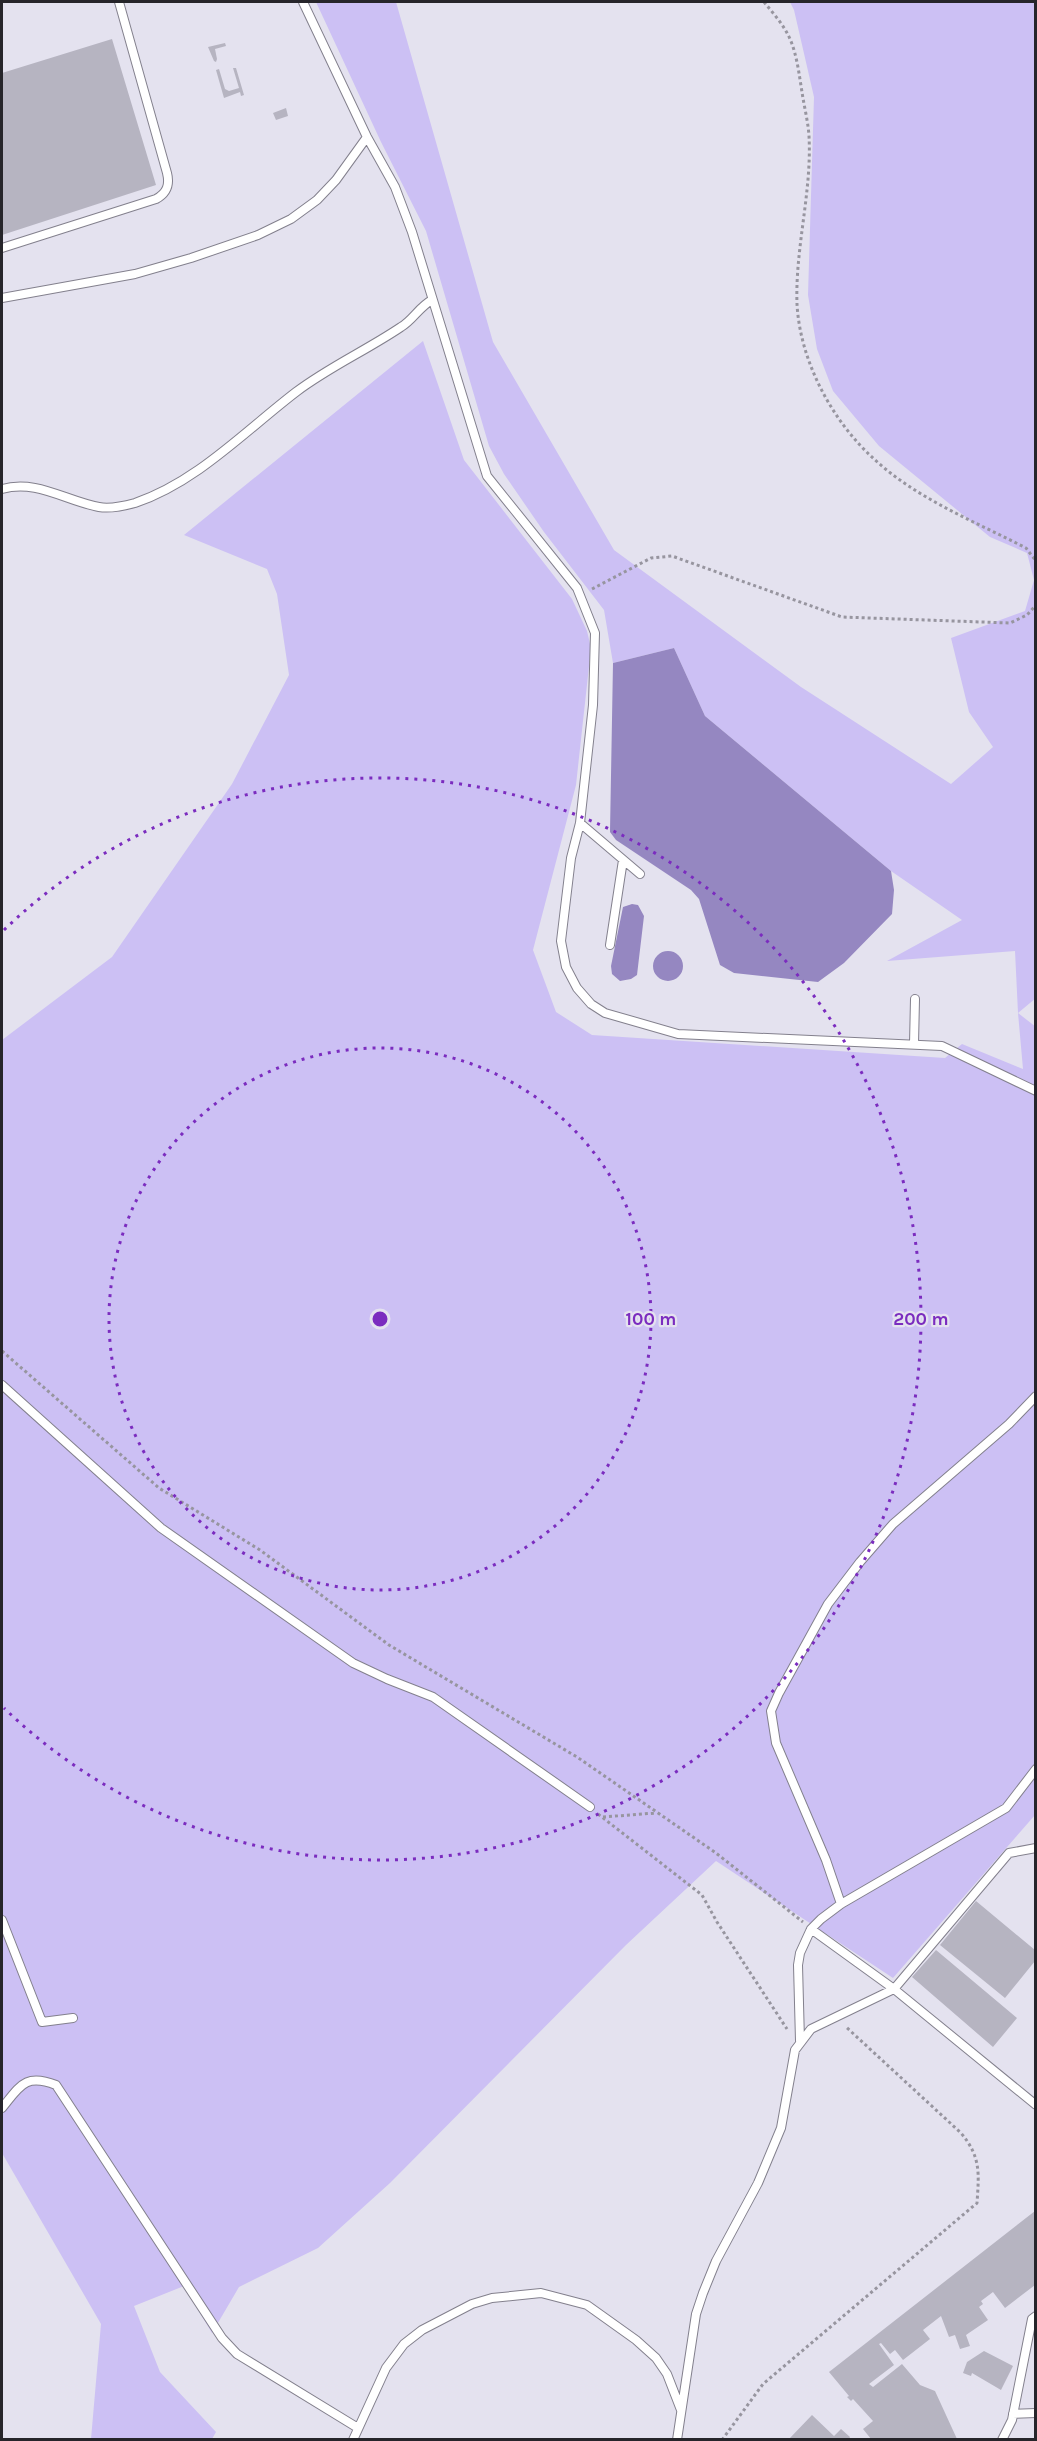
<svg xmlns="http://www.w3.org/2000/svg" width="1037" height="2441" viewBox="0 0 1037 2441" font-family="Karla,sans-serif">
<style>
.green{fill:#ccc0f4}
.water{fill:#9587c1}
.building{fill:#b6b4c1}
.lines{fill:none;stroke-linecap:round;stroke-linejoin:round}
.lane-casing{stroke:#83808d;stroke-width:10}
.path{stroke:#97959f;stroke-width:3;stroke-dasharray:3 3;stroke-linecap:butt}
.lane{stroke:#fff;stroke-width:8}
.ring{fill:none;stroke:#7b2cbf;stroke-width:3;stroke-dasharray:3 6}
.centre{fill:#7b2cbf;stroke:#e4e2ef;stroke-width:3}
.ring-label{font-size:18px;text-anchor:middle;font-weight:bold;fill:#7b2cbf;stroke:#e4e2ef;stroke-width:4.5;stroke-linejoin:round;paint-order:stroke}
</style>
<rect width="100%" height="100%" fill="#e4e2ef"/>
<path class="green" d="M 316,2 L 396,2 L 493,342 L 614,550 L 801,687 L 951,784 L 993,747 L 969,712 L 951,638 L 1025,611 L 1034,580 L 1027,553 L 990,537 L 879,446 L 833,391 L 817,349 L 808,295 L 814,97 L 794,10 L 790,2 L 1035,2 L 1036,998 L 1018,1013 L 1036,1027 L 1035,1815 L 893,1978 L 716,1861 L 626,1945 L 390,2183 L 318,2248 L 239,2287 L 212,2333 L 184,2286 L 134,2306 L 160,2372 L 216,2432 L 212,2439 L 91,2439 L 101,2324 L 2,2153 L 2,1040 L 112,957 L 232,784 L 289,675 L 277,594 L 267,569 L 184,535 L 423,341 L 464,460 L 572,599 L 587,631 L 591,648 L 576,785 L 533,950 L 556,1012 L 592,1035 L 945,1058 L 962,1044 L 1023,1069 L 1018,1013 L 1015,951 L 887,961 L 962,920 L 891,871 L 705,716 L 674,648 L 613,663 L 604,610 L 544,532 L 504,474 L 489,446 L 426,231 L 381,142 Z"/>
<path class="water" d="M 674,648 L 705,716 L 891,871 L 894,890 L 892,914 L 844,963 L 818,982 L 734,973 L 720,965 L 699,899 L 691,890 L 616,840 L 610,832 L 613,663 Z
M 632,904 L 638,905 L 644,916 L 637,975 L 631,979 L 620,981 L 612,974 L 611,966 L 623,907 Z
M653 966a15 15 0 1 1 30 0a15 15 0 1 1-30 0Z"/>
<path class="building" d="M 112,39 L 156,185 L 2,235 L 2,73 Z
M 225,43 L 226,46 L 215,49 L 217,59 L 216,62 L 214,61 L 208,47 Z
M 233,68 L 236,68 L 244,95 L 241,96 L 240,92 L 224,98 L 216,70 L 219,69 L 225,89 L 229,91 L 239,88 Z
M 286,108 L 288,116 L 276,120 L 273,113 Z
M 976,1901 L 1035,1950 L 1035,1961 L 1005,1998 L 940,1945 Z
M 936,1950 L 1017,2018 L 993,2047 L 912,1977 Z
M 1035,2211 L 1035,2285 L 1005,2308 L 993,2292 L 981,2301 L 983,2304 L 979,2307 L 988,2320 L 966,2335 L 970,2346 L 960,2349 L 955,2335 L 949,2337 L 941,2316 L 923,2330 L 930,2339 L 903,2360 L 895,2350 L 890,2354 L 881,2343 L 879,2344 L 894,2365 L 869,2384 L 873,2387 L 902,2364 L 920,2385 L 935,2391 L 957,2439 L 871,2439 L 863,2429 L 873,2421 L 853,2399 L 851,2401 L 847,2397 L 849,2396 L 829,2372 Z
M 984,2351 L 1013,2366 L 1001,2390 L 972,2373 L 971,2376 L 963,2373 L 967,2362 Z
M 812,2415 L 834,2436 L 841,2429 L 850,2437 L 849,2439 L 789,2439 Z"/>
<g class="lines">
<defs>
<path id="lane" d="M 303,2 L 367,137 L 395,187 L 412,232 L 487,476 L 577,588 L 595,633 L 593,705 L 580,823 L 571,858 L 561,941 L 566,967 L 577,988 L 591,1004 L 605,1013 L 678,1034 L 942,1046 L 1036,1091
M 2,248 L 156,199 C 167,193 170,185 167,173 L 119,2
M 2,298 L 135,274 L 191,258 L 258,235 L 291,219 L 317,200 L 336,180 L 367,137
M 2,489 C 36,479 66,501 99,507 C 110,509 124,506 135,503 C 197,482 245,431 296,392 C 329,367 367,350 401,327 C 413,320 419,307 432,300
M 580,823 L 640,874
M 610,945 L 623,860
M 914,1044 L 915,999
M 2,1385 L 161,1528 L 353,1663 L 387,1679 L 433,1697 L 590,1807
M 1036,1848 L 1009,1853 L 894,1989 L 1036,2105
M 841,1904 L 826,1860 L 776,1743 L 771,1711 L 779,1693 L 828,1604 L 860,1562 L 893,1524 L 1009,1424 L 1036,1396
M 2,1920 L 42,2022 L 73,2018
M 800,2041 L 798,1965 L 800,1953 L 811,1929 L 821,1919 L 841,1904 L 1006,1808 L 1036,1769
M 2,2108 C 20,2086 25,2073 56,2085 L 222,2338 L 237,2354 L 358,2428
M 1013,2414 L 1036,2413
M 353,2440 L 386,2368 L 404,2344 L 422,2330 L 472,2304 L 492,2298 L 541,2293 L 587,2305 L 636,2340 L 656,2358 L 667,2374 L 681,2410
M 677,2440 L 696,2314 L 703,2293 L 716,2261 L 758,2183 L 781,2128 L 795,2050 L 811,2029 L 894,1989 L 811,1929
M 1002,2440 L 1012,2420 L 1032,2319 L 1036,2316"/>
</defs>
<use href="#lane" class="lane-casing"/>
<path class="path" d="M 764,2 C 773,13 784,25 790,39 C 797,55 799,74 802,92 C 804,106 808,121 809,136 C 812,192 795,248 797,304 C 800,361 832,421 874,459 C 917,499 974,521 1026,548 L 1036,561
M 592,589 L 651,558 L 672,556 L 842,617 L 1010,623 L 1027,615 L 1036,605
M 2,1351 L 159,1488 L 260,1550 L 389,1645 L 577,1757 L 716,1853 L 803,1922
M 598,1814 L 702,1895 L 717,1922 L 787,2029
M 603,1817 L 656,1813
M 722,2440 L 763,2384 L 977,2203 C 979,2173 981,2157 961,2133 L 845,2026"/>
<use href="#lane" class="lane"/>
</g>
<g class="ring">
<circle cx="380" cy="1319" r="271"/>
<path d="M4 930A541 541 0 1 1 4 1708"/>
</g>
<circle cx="380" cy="1319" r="9" class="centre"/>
<g class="ring-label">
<text x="651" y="1325">100 m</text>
<text x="921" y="1325">200 m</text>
</g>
<rect width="1037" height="2441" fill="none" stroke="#26252a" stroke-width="6"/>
</svg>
